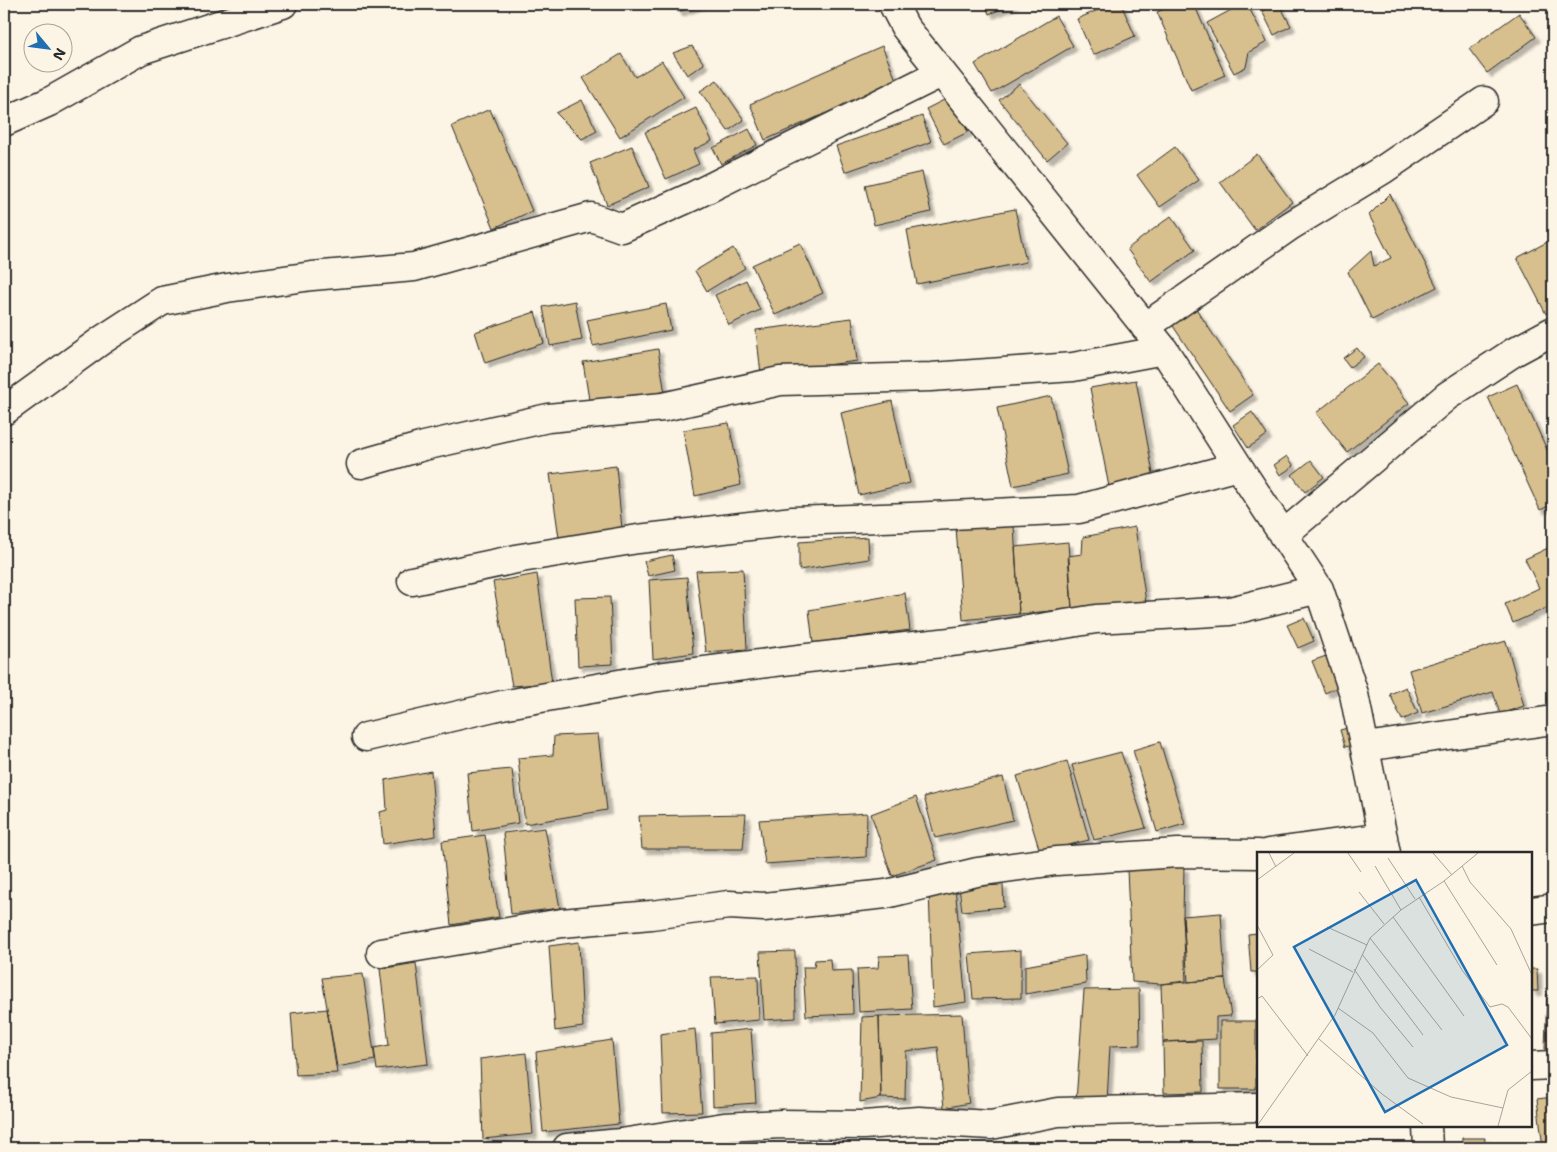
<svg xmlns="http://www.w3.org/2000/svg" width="1557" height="1152" viewBox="0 0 1557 1152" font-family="'Shantell Sans',sans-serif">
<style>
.building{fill:#d7bf8e;stroke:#2b2b2b;filter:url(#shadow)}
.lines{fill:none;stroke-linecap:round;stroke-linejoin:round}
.minor-casing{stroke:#2b2b2b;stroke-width:31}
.minor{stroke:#fcf5e5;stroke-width:28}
.inset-road{fill:none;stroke:#a8a49b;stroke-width:1}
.view{fill:#1f6fb2;fill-opacity:0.15;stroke:#1f6fb2;stroke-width:2.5}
.inset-edge{fill:none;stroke:#2b2b2b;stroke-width:2.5}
</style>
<defs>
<filter id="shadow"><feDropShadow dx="4.5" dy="4.5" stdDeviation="1" flood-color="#0004"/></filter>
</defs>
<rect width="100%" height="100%" fill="#fcf5e5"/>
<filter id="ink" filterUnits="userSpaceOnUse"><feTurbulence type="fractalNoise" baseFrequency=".02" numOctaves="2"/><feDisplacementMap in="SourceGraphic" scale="10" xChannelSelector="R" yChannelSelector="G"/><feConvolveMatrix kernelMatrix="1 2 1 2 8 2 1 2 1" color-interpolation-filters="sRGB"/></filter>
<g filter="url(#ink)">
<path class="building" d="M 675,4 L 701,4 L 678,12 Z
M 985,4 L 1014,4 L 989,14 Z
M 1112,4 L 1121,4 L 1135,36 L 1093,55 L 1077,19 Z
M 1175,4 L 1194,4 L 1225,75 L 1191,90 L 1157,12 Z
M 1242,4 L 1247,4 L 1267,42 L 1249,52 L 1246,67 L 1234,73 L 1207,23 Z
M 1276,4 L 1279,4 L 1291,26 L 1274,35 L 1262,11 Z
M 1519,13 L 1536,37 L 1487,73 L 1469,49 Z
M 1056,16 L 1073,46 L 992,93 L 975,64 Z
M 692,46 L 704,64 L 687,75 L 673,53 Z
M 882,46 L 897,82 L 765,140 L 750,104 Z
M 621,54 L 635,77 L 662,61 L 684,97 L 620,137 L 583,78 Z
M 717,80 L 744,120 L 728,131 L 700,91 Z
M 1019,84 L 1067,143 L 1047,160 L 999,100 Z
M 950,97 L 968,132 L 944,144 L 926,109 Z
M 582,100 L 597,131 L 582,139 L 556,113 Z
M 696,108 L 712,141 L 693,150 L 699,164 L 666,179 L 645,132 Z
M 490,109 L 532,211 L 494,228 L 452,126 Z
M 922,116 L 931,142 L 845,172 L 836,146 Z
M 749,129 L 757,145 L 721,164 L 713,148 Z
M 632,146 L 649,187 L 607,205 L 590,163 Z
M 1175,147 L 1199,180 L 1160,207 L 1137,175 Z
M 1257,154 L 1292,202 L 1255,230 L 1220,182 Z
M 922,172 L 931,212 L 874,225 L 865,185 Z
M 1390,194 L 1437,287 L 1372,320 L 1348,272 L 1371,251 L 1374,266 L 1391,258 L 1369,215 Z
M 1015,209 L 1026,262 L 917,284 L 907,230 Z
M 1171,216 L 1195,250 L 1151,282 L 1127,249 Z
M 1553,239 L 1553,310 L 1546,314 L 1517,258 Z
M 800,243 L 823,293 L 775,315 L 752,265 Z
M 733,248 L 745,268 L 707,291 L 695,271 Z
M 746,280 L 760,310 L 729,325 L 715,295 Z
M 575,301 L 582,340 L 550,346 L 543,307 Z
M 666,304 L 671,330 L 593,346 L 587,320 Z
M 1195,307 L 1253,395 L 1230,411 L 1171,323 Z
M 535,312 L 544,343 L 485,363 L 475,332 Z
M 852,318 L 857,361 L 761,374 L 756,330 Z
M 1357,348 L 1364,357 L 1350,367 L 1343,358 Z
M 658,349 L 665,394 L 590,406 L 583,362 Z
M 1378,364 L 1409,403 L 1347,452 L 1316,413 Z
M 1136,380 L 1154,479 L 1109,487 L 1090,388 Z
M 1517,384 L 1553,463 L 1553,504 L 1540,510 L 1488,397 Z
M 1051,396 L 1068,474 L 1013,486 L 997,408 Z
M 892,401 L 910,483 L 859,495 L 841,413 Z
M 1252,412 L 1267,435 L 1248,448 L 1233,425 Z
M 729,423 L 741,485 L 695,496 L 683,430 Z
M 1287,456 L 1294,466 L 1280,475 L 1274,465 Z
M 1311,460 L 1324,477 L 1305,492 L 1292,475 Z
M 616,466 L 622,529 L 559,538 L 550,474 Z
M 1014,525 L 1019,614 L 963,620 L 956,528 Z
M 1135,527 L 1146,602 L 1072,609 L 1068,556 L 1082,554 L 1083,537 Z
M 868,537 L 869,559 L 799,570 L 799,542 Z
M 1068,542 L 1072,609 L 1019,614 L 1015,547 Z
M 1550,547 L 1553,553 L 1553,605 L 1513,623 L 1505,604 L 1539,588 L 1525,559 Z
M 672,555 L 675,570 L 648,576 L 644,561 Z
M 743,569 L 747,649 L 706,652 L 696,571 Z
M 537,574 L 552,683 L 512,686 L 493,582 Z
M 687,577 L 693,653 L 653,659 L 649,580 Z
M 905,593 L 910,630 L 813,643 L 809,610 Z
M 610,597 L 613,664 L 578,666 L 575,598 Z
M 1304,618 L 1314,641 L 1298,648 L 1287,625 Z
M 1506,641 L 1524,706 L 1500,714 L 1493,692 L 1422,713 L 1409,670 Z
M 1326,656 L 1338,687 L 1325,693 L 1312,661 Z
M 1406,687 L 1418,713 L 1402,720 L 1390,694 Z
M 1351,727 L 1356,744 L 1345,747 L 1340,730 Z
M 598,734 L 607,810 L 525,824 L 518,758 L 553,755 L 554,736 Z
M 1160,742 L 1185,824 L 1157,832 L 1133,750 Z
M 1121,752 L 1146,828 L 1094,840 L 1072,765 Z
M 1067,761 L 1089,840 L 1040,852 L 1017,776 Z
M 512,769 L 518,823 L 473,831 L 467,773 Z
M 431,771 L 436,836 L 383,844 L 380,812 L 387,810 L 385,780 Z
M 1003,777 L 1013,820 L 935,838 L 924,797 Z
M 916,797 L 937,860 L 892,876 L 871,814 Z
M 867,813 L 866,857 L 765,864 L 759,820 Z
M 746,814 L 743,849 L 642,849 L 639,816 Z
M 545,828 L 560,908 L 511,914 L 503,833 Z
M 485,835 L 499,917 L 451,925 L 442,841 Z
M 1184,867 L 1183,916 L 1186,981 L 1161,984 L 1132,982 L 1127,869 Z
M 1003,885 L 1004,907 L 962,911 L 959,887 Z
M 955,887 L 966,1002 L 933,1007 L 929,890 Z
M 1221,913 L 1225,979 L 1188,982 L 1183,916 Z
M 1258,933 L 1258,972 L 1251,972 L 1248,934 Z
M 579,942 L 583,1027 L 555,1031 L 549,946 Z
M 1021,950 L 1021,998 L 973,999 L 969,954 Z
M 795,951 L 796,1018 L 764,1020 L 760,952 Z
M 908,955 L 912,1009 L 859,1012 L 857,969 L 878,968 L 879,956 Z
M 1085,955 L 1086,984 L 1025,994 L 1025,966 Z
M 830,959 L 831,971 L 852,970 L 853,1014 L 806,1016 L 803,967 L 814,967 L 815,960 Z
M 416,963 L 428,1064 L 377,1070 L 374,1048 L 389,1045 L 380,969 Z
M 1531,969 L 1537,969 L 1538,991 L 1531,991 Z
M 363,974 L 375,1060 L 337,1067 L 322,978 Z
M 758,976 L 759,1020 L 715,1024 L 711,977 Z
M 1225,979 L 1231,1016 L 1216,1017 L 1216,1039 L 1163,1042 L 1161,984 Z
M 1139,989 L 1140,1045 L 1110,1046 L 1107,1101 L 1076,1101 L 1084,990 Z
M 1547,994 L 1553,994 L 1553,1050 L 1545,1049 Z
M 327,1009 L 337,1073 L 296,1075 L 291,1013 Z
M 962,1014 L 968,1098 L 969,1103 L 944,1108 L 938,1047 L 906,1051 L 905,1099 L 881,1098 L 879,1016 Z
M 879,1016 L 881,1098 L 860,1102 L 862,1017 Z
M 1220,1021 L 1256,1021 L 1256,1089 L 1220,1089 Z
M 695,1029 L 702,1112 L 663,1113 L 660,1034 Z
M 751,1029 L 756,1103 L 713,1106 L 711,1033 Z
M 612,1040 L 619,1124 L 543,1132 L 536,1052 Z
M 1202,1041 L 1203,1092 L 1164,1093 L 1163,1042 Z
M 526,1053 L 533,1134 L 483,1139 L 480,1059 Z
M 1553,1097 L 1553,1148 L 1543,1148 L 1537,1099 Z
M 1462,1138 L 1485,1138 L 1484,1148 L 1462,1148 Z
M 1253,1143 L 1253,1148 L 1201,1148 L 1201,1144 Z"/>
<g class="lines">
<defs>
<path id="minor" d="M 893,4 L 905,27 L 1164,350 L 1238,466 L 1319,589 L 1354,694 L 1386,853
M 4,122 L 49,102 L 141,50 L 283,4
M 1145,327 L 1290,226 L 1384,169 L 1484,101
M 4,411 L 102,340 L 162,301 L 227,288 L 312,276 L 414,267 L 591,217 L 622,228 L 691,197 L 941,73
M 361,464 L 424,446 L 548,418 L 663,407 L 780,381 L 931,377 L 1073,367 L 1164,350
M 1283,535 L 1447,396 L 1514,352 L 1553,331
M 412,581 L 521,558 L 638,539 L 793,521 L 910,517 L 1079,509 L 1238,466
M 366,737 L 502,705 L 658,677 L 799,659 L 959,641 L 1096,619 L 1230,611 L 1319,589
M 1365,747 L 1553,720
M 1268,853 L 1383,837
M 1531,911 L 1553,908
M 381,953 L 562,923 L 651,915 L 729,905 L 764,907 L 886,894 L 977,872 L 1056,861 L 1178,853 L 1258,854
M 1531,1066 L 1553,1065
M 1427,1126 L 1428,1148
M 567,1148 L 621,1143 L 724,1127 L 782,1124 L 863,1125 L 919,1121 L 991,1125 L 1058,1112 L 1258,1107"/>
</defs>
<use href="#minor" class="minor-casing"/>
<use href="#minor" class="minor"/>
</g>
</g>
<g transform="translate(1257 852)">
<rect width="275" height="275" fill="#fcf5e5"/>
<path class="inset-road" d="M 12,1 L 19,15M 91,1 L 104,20M 176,1 L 195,23M 131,6 L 158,47M 118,14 L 144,58M 205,14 L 213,30 L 254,77 L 275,123M 0,28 L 37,1M 187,29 L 240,113M 102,40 L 127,72M 162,45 L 205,118 L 233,155 L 245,152 L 251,155 L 275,187M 136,65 L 207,164M 0,73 L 16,103 L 0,118M 70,75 L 110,93M 113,86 L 185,178M 52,97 L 96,120M 105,102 L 166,183M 97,117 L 123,155 L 156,195M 0,147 L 5,144 L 51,204M 81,156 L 116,181 L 151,226 L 194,245 L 246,256M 62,187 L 125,242 L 166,272M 0,274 L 78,163 L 113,86 L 144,58 L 187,29 L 221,1M 241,274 L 251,238 L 275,219"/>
<path class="view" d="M 159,28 L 250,193 L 128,260 L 37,95 Z"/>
<rect width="275" height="275" class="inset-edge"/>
</g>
<rect width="1557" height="1152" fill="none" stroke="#fcf5e5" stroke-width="20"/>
<rect x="10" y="10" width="1537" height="1132" fill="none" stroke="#2b2b2b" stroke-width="2" filter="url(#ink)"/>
<g transform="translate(48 48) rotate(119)"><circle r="24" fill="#fcf5e5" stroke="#a8a49b"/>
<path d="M0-4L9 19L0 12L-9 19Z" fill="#1f6fb2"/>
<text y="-8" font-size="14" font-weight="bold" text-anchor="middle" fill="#2b2b2b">N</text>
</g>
</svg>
